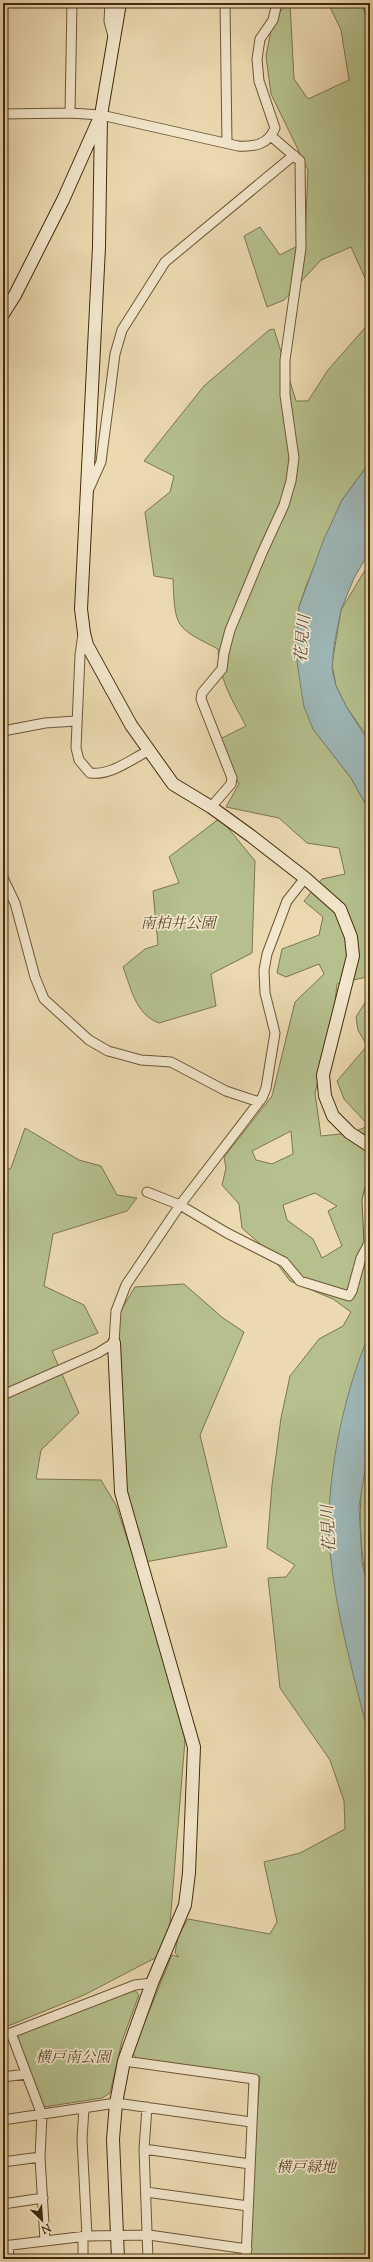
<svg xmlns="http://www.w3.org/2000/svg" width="373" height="2262" viewBox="0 0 373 2262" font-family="'Sorts Mill Goudy','Noto Serif JP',serif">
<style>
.green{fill:#b5c08d;stroke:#7c754d;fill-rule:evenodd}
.water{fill:#9db7b7;stroke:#797f73}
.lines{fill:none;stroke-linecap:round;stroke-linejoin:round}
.street-casing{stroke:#6e5636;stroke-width:11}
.secondary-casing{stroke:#442a0d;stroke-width:14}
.street{stroke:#f2e6cc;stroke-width:9}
.secondary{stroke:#f2e6cc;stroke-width:12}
.labels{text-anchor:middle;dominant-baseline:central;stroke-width:3.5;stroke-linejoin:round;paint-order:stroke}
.park-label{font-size:15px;font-style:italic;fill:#5b4827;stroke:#f2e6cc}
.water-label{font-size:16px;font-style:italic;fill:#5a4d38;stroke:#f2e6cc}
</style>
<rect width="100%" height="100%" fill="#ebd9b0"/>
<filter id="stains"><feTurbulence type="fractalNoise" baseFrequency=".005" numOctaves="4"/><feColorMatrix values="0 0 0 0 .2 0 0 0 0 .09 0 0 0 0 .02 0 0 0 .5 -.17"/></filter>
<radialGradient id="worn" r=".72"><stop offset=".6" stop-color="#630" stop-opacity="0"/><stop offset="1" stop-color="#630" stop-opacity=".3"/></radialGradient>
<path class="green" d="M 288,3 L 290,3 L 294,79 L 308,99 L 349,80 L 341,30 L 328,3 L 362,3 L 370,30 L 370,289 L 351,247 L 321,260 L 284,300 L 267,307 L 244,236 L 260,227 L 280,255 L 305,242 L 308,170 L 271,94 L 266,56 L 273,20 Z
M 370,322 L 370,462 L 342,500 L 306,586 L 299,607 L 297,633 L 313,729 L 351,778 L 370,812 L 370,982 L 366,977 L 337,984 L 333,1019 L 315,1093 L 321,1136 L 350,1133 L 369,1126 L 344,1099 L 337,1081 L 367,1046 L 358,1030 L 356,1017 L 370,995 L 370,1338 L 336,1457 L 330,1504 L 330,1551 L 343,1629 L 370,1741 L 370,2259 L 250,2259 L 250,2203 L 260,2076 L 138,2060 L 132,2053 L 172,1955 L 179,1957 L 175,1953 L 178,1936 L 188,1919 L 270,1934 L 277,1922 L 264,1862 L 300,1853 L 345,1829 L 344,1801 L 330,1760 L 280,1688 L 268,1578 L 286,1577 L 295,1565 L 267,1548 L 272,1485 L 281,1418 L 290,1376 L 319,1339 L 343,1326 L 351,1312 L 333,1299 L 290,1281 L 268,1251 L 242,1228 L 239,1204 L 222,1185 L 226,1168 L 224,1157 L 272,1096 L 295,1002 L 324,974 L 319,964 L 286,977 L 277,973 L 282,949 L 319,935 L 323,917 L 304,901 L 322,879 L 345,874 L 339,848 L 307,843 L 279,818 L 226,807 L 239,784 L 218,740 L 246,726 C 232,700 219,679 218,649 C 175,627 175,628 173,579 L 154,576 L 145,512 L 170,492 L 174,476 L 144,461 L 204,386 L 269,330 L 274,329 L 296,401 L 308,401 L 328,370 ZM 291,1131 L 293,1154 L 272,1164 L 256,1160 L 252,1151 ZM 315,1193 L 337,1206 L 328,1211 L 342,1246 L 322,1258 L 313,1239 L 287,1220 L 283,1205 Z
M 370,562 L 370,741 L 346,706 L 336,686 L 332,664 L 341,610 Z
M 220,818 L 255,861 L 252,953 L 211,974 L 216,1006 L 159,1023 C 136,1015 131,988 123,967 L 145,949 L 158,945 L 153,891 L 179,883 L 169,857 Z
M 25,1128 L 79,1160 L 101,1166 L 117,1195 L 137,1198 L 127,1211 L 53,1234 L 44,1286 L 84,1305 L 98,1333 L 52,1351 L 79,1413 L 41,1450 L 36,1479 L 101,1480 L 116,1505 L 155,1623 L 185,1740 L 170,1924 L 159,1956 L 84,1995 L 3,2028 L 3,1172 L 11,1168 Z
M 184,1284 L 223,1318 L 244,1332 L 200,1435 L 227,1547 L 145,1562 L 123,1483 L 118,1315 L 135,1287 Z
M 370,1442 L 370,1598 C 358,1547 356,1493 370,1442 Z
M 134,1989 L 139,1995 L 122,2041 L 110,2093 L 102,2098 L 44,2107 L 15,2034 Z"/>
<path class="water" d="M 362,3 L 370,3 L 370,30 Z
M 370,462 L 370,551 L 354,578 L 341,610 L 334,645 L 332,669 L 336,686 L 346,706 L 370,744 L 370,812 L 351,778 L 313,729 L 304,707 L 301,689 L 297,661 L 297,633 L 299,607 L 324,539 L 342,500 Z
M 370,1333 L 370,1442 L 359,1506 L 362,1562 L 370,1598 L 370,1741 C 355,1679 336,1616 330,1551 C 324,1486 343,1393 370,1333 Z"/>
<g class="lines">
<defs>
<path id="street" d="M 110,3 L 109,21 L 113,36
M 225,3 L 227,143
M 70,113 L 72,3
M 3,114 L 70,113 L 101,115 L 238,146 C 254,147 268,145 275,128 L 259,81 L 257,59 L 260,39 L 273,20 L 277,3
M 88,491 L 101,462 L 115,354 L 122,330 L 165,262 L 294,155
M 83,634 L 80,655 L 76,748 L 79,760 L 90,773 C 110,776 130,760 148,751
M 3,731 L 45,723 L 76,721
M 211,807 L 231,784 L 232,778 L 201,699 L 202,693 L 222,669 L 224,653 L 230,630 L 262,553 L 284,505 L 291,481 L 294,458 L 285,395 L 285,360 L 301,248 L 300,161 L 271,136
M 3,878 L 15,903 L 35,977 L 44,999 L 89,1040 L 108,1051 L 123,1055 L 141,1060 L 171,1062 L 226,1091 L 259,1102
M 147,1192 L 180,1205 L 227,1233 L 284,1262 L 300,1281 L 349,1296 L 352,1291 L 361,1258 L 369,1243 L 367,1200 L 370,1188
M 3,1395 L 98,1353 L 114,1343 L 116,1311 L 126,1285 L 180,1205 L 262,1098 L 266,1088 L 275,1033 L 265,993 L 264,970 L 267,954 L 287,901 L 305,878
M 11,2033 L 135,1985 L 152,1983
M 3,2034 L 11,2033 L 42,2115 L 40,2157 L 45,2241
M 124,2061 L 254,2079 L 246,2259
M 3,2077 L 26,2074
M 147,2107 L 144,2149 L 148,2259
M 84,2108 L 82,2139 L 87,2236
M 3,2120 L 116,2103 L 251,2122
M 144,2149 L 250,2164
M 3,2162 L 40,2157
M 146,2192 L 248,2206
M 3,2204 L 43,2198
M 83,2236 L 83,2259
M 8,2245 L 9,2259
M 3,2246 L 87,2236 L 149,2235 L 247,2249"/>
<path id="secondary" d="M 120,3 L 101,115 L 99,247 L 81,609 L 84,633 L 87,645 L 131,725 L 173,784 L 211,807 L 251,836 L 305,878 L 340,909 L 351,937 L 353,956 L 323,1075 L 325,1096 L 333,1116 L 350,1133 L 370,1146
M 3,314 L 15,295 L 63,200 L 100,117
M 114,1343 L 121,1492 L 194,1747 L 189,1873 L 185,1905 L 152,1983 L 124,2061 L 116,2103 L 113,2139 L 118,2259"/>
</defs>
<use href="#street" class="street-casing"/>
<use href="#secondary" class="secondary-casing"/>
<use href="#street" class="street"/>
<use href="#secondary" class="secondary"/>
</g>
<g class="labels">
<g class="park-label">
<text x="178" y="924">南柏井公園</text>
<text x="73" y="2058">横戸南公園</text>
<text x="306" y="2168">横戸緑地</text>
</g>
<g class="water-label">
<text transform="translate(304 639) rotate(-85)">花見川</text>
<text transform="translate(330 1529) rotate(-93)">花見川</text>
</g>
</g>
<rect width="373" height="2262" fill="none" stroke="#ebd9b0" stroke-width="16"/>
<rect x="4" y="4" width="365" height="2254" fill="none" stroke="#442a0d" stroke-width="2"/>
<rect x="8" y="8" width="357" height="2246" fill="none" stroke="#442a0d"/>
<g transform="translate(42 2220) rotate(155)" stroke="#f2e6cc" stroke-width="3" paint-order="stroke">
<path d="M0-3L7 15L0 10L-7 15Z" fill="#442a0d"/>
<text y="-6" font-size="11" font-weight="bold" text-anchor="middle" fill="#442a0d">N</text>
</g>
<rect width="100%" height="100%" filter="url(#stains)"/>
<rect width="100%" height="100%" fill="url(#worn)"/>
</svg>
